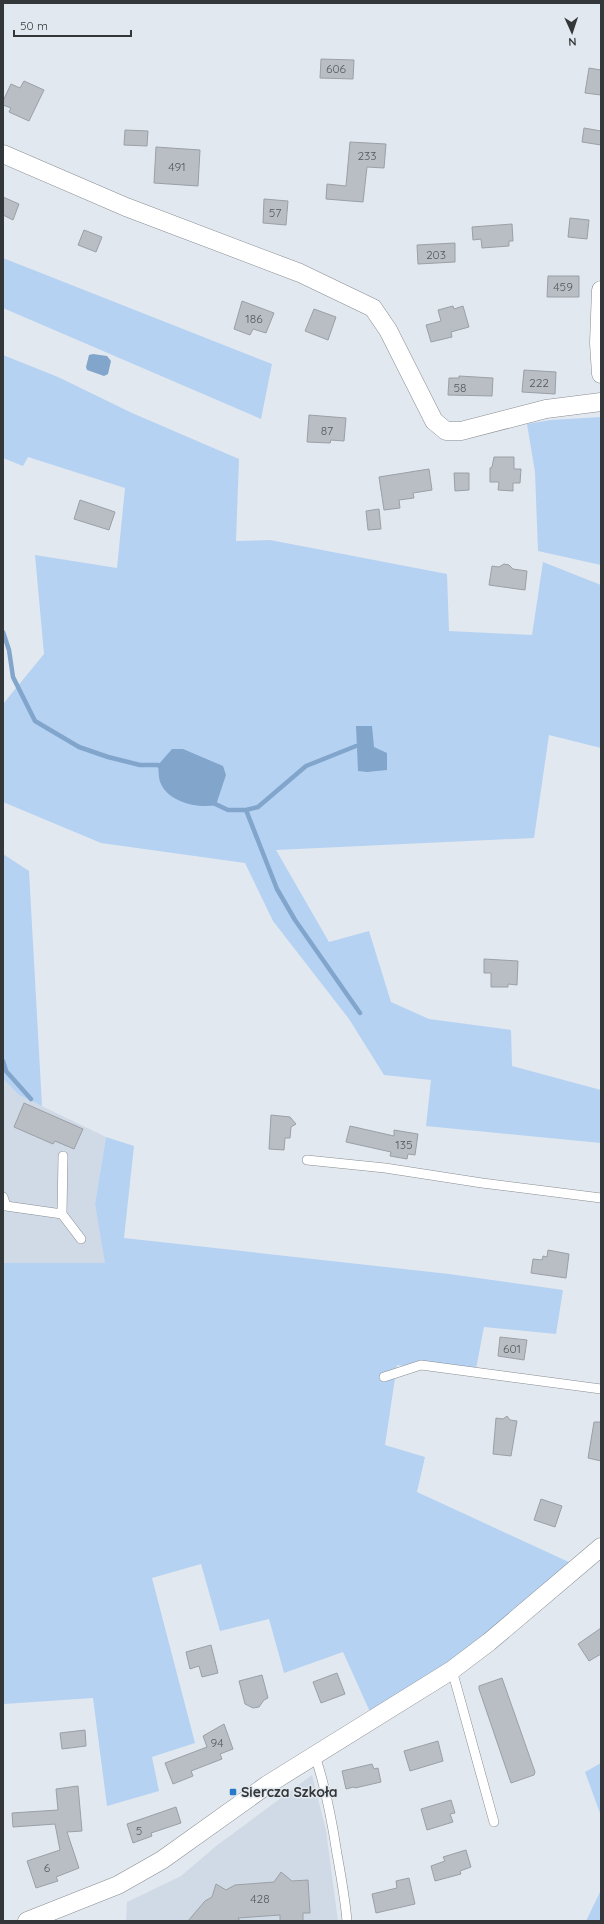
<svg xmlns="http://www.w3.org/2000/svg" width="604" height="1924" viewBox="0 0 604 1924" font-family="Quicksand,sans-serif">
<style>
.built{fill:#d0dae6}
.green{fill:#b5d2f3}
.water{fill:#82a5cb}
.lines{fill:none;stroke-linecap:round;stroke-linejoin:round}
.stream{stroke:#82a5cb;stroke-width:4.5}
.building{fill:#b8bec4;stroke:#9ba0a6}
.service-casing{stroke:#888d93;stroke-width:10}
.minor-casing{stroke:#888d93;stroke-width:19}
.service{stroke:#fff;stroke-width:9}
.minor{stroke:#fff;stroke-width:18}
.poi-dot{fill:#287bc9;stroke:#e2e8ef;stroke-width:1.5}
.labels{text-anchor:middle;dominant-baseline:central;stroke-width:3;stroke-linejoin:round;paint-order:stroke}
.number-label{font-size:12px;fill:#55595c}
.poi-label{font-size:14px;font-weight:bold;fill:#343739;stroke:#e2e8ef;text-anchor:start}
</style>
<rect width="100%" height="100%" fill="#e2e8ef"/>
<path class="built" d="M 3,1079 L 19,1095 L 106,1137 L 95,1204 L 106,1263 L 3,1263 Z
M 312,1775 L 326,1830 L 338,1921 L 126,1921 L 127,1902 L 181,1876 L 216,1846 Z"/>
<path class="green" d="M 3,258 L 272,364 L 261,419 L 3,308 Z
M 3,355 L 58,377 L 132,413 L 239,459 L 236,541 L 270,540 L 447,574 L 449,631 L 532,635 L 543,562 L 601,585 L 601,748 L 549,735 L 534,838 L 276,850 L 329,942 L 369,931 L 391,1002 L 429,1019 L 511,1030 L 512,1066 L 601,1090 L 601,1143 L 426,1126 L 431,1080 L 384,1075 L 349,1019 L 273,921 L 245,863 L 101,843 L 3,802 L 3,704 L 44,654 L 35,555 L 117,568 L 125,488 L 28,457 L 23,466 L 3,458 Z
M 601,417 L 601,565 L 538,551 L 535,472 L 527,424 L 551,420 Z
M 3,854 L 29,871 L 42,1106 L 19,1095 L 3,1079 Z
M 106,1137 L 134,1146 L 124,1238 L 449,1274 L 563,1290 L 556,1334 L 484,1327 L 475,1374 L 397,1365 L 385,1445 L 425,1457 L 417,1492 L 571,1563 L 490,1637 L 371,1714 L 343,1652 L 284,1673 L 269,1619 L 220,1631 L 201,1564 L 152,1578 L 195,1743 L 152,1757 L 159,1791 L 107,1806 L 93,1698 L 4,1704 L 3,1697 L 3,1263 L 105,1263 L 95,1204 Z
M 601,1763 L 601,1816 L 585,1772 Z
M 601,1890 L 601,1921 L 586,1921 Z"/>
<path class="water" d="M 93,354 L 107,356 L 111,361 L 108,374 L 104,376 L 87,370 L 86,367 L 89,355 Z
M 356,726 L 372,726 L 374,747 L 387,753 L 387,770 L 367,772 L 358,771 Z
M 172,749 L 183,749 L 223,766 L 226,775 L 216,805 C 198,809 169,802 161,784 C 158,778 159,770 158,765 Z"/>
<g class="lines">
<path class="stream" d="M 3,632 L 9,650 L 13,677 L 35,721 L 79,747 L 108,757 L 140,765 L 158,765 L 163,768
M 211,802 L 228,810 L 246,810 L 258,807 L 306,766 L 356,746
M 246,810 L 277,889 L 295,920 L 360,1013
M 3,1061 L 6,1071 L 31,1099"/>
</g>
<path class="building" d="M 321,59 L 354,60 L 353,79 L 320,78 Z
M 589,68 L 601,70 L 601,95 L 585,93 Z
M 24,81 L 44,90 L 29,121 L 9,112 L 11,108 L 3,105 L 3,101 L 11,84 L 20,88 Z
M 584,128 L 601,131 L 601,145 L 582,142 Z
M 125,130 L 148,131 L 147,146 L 124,145 Z
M 350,142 L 386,144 L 384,168 L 367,167 L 363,202 L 326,199 L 327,184 L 346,186 Z
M 156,147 L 200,150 L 198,186 L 154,183 Z
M 3,197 L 19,204 L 13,220 L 3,215 Z
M 264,199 L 288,201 L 286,225 L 263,223 Z
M 570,218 L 589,220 L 587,239 L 568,237 Z
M 512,224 L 513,241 L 509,241 L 509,246 L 482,248 L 481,239 L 473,240 L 472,227 Z
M 84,230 L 102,237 L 96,252 L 78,245 Z
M 455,243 L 455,262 L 418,264 L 417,245 Z
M 548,276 L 579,276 L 579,297 L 547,297 Z
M 242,301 L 274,313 L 266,333 L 253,329 L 250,335 L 234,329 Z
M 453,306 L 454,309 L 463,306 L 469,327 L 451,332 L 452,337 L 431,342 L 426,325 L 441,321 L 438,310 Z
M 314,309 L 336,317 L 328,340 L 305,331 Z
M 524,370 L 556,372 L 555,394 L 522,392 Z
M 459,376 L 493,378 L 492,396 L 448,395 L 449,378 L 459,378 Z
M 309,415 L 346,418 L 344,441 L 331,440 L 330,443 L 307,442 Z
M 494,457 L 514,457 L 514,469 L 521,469 L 520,483 L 513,483 L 513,491 L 498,490 L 499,482 L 490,482 L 490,468 L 492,467 Z
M 429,469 L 432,490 L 413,493 L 414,498 L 399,500 L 400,508 L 384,510 L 379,477 Z
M 454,473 L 469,473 L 469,490 L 455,491 Z
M 80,500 L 115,512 L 109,530 L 74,519 Z
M 379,509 L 381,529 L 368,530 L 366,511 Z
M 504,564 L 509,565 L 513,569 L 527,571 L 525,590 L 489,585 L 492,566 L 499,567 Z
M 484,959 L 518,961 L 517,985 L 508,984 L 508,987 L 491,987 L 491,973 L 484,973 Z
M 24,1103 L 83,1129 L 74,1149 L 55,1141 L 53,1144 L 14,1127 Z
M 271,1115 L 290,1117 L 296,1124 L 291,1127 L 290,1138 L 285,1138 L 284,1150 L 269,1149 Z
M 350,1126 L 394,1136 L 394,1130 L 418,1134 L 415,1155 L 408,1154 L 407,1159 L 390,1156 L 391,1152 L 346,1142 Z
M 548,1250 L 569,1254 L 566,1278 L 531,1273 L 533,1259 L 542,1260 L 543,1256 L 547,1257 Z
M 500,1337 L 527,1340 L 524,1360 L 498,1356 Z
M 507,1416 L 510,1420 L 517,1421 L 511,1456 L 493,1454 L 496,1418 L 503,1419 Z
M 594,1422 L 601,1422 L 601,1461 L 588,1458 Z
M 541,1499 L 562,1506 L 555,1527 L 534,1520 Z
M 601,1628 L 601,1654 L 589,1661 L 578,1644 Z
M 211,1645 L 218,1673 L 202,1677 L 199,1666 L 190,1669 L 186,1652 Z
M 337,1673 L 345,1694 L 321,1703 L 313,1682 Z
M 262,1675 L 268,1698 L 264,1700 L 259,1707 L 253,1708 L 245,1704 L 239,1681 Z
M 502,1678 L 535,1772 L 534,1775 L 511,1783 L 479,1689 L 479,1686 Z
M 224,1724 L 233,1749 L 220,1754 L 222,1759 L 191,1771 L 193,1776 L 173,1784 L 165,1763 L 207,1747 L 203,1736 Z
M 85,1730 L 86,1746 L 62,1749 L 60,1733 Z
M 438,1741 L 443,1761 L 410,1771 L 404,1751 Z
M 372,1764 L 374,1769 L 378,1768 L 381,1782 L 355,1788 L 354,1787 L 346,1789 L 342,1771 Z
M 78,1786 L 82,1831 L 67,1832 L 79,1868 L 56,1877 L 58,1881 L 36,1888 L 27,1861 L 60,1850 L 55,1824 L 13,1827 L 12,1813 L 58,1810 L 56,1789 Z
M 451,1800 L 455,1813 L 450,1814 L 453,1822 L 427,1830 L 421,1809 Z
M 176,1807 L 181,1823 L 151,1833 L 152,1836 L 133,1843 L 127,1824 Z
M 466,1850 L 471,1867 L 460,1871 L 461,1874 L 435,1881 L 431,1866 L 445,1861 L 443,1857 Z
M 281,1872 L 292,1881 L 308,1880 L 310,1913 L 303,1913 L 303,1921 L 280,1921 L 280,1915 L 238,1918 L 240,1921 L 188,1921 L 205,1901 L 212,1897 L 216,1884 L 226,1890 L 235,1885 L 274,1882 Z
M 409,1878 L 415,1904 L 376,1913 L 372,1894 L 397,1888 L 396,1881 Z"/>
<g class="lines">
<defs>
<path id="service" d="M 307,1160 L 385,1168 L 482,1183 L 601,1198
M 3,1197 L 6,1206 L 62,1214 L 63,1156
M 62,1214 L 81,1239
M 384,1377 L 421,1365 L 601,1389
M 452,1670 L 494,1822
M 315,1756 C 326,1788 332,1821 337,1854 C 341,1876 345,1898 347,1921"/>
<path id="minor" d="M 3,154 L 126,207 L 300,273 L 373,308 L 388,330 L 434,421 L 446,431 L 461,431 L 546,409 L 601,402
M 601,290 L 599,343 L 601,374
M 27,1921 L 118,1885 L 162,1860 L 267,1785 L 452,1670 L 489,1642 L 601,1547"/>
</defs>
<use href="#service" class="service-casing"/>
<use href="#minor" class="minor-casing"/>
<use href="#service" class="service"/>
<use href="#minor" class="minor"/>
</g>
<rect class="poi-dot" x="229" y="1788" width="8" height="8" rx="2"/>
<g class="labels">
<g class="number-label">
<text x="336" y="68">606</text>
<text x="367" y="155">233</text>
<text x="177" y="166">491</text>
<text x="275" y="212">57</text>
<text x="436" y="254">203</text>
<text x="563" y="286">459</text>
<text x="254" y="318">186</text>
<text x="539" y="382">222</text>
<text x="460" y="387">58</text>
<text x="327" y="430">87</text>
<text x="404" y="1144">135</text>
<text x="512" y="1348">601</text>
<text x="217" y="1742">94</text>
<text x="139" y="1830">5</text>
<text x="47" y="1867">6</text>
<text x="260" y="1898">428</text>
</g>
<g class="poi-label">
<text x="241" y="1792">Siercza Szkoła</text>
</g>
</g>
<rect width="604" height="1924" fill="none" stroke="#343739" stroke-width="8"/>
<g transform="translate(572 32) rotate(177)" stroke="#e2e8ef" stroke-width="3" paint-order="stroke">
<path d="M0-3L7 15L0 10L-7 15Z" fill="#343739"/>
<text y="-6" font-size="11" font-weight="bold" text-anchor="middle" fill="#343739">N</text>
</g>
<path d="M14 30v6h117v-6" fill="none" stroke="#343739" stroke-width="2"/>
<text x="20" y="30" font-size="12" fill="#343739" stroke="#e2e8ef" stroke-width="3" paint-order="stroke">50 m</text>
</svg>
